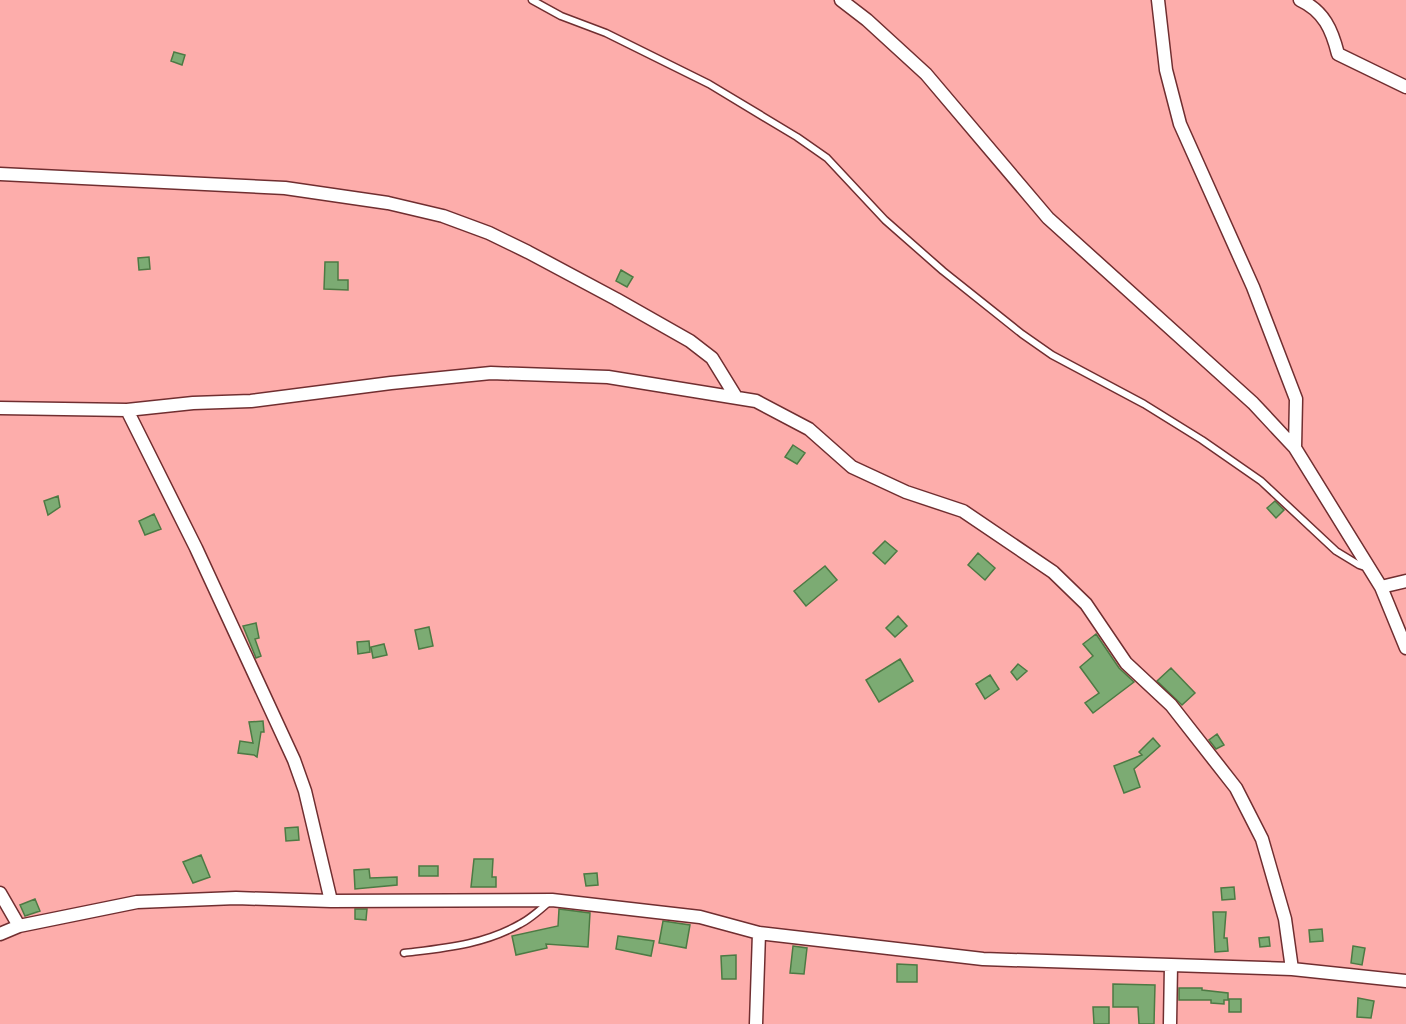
<svg xmlns="http://www.w3.org/2000/svg" width="1406" height="1024" viewBox="0 0 1406 1024" font-family="Signika,sans-serif">
<style>
.building{fill:#7cab73;stroke:#4d7a44;stroke-width:1.5}
.lines{fill:none;stroke-linecap:round;stroke-linejoin:round}
.lane-casing{stroke:#702e30;stroke-width:9}
.street-casing{stroke:#702e30;stroke-width:15}
.lane{stroke:#fff;stroke-width:6}
.street{stroke:#fff;stroke-width:12}
</style>
<rect width="100%" height="100%" fill="#fdadab"/>
<path class="building" d="M 174,52 L 185,55 L 182,65 L 171,61 Z
M 149,257 L 150,269 L 139,270 L 138,258 Z
M 325,262 L 338,262 L 338,280 L 348,280 L 348,290 L 324,289 Z
M 621,270 L 633,277 L 627,287 L 616,281 Z
M 793,445 L 805,453 L 797,464 L 785,457 Z
M 58,496 L 60,507 L 48,515 L 44,501 Z
M 1275,501 L 1284,510 L 1276,518 L 1267,508 Z
M 154,514 L 161,529 L 145,535 L 139,521 Z
M 885,541 L 897,551 L 885,564 L 873,553 Z
M 978,553 L 995,568 L 985,580 L 968,565 Z
M 825,566 L 837,580 L 806,606 L 794,591 Z
M 898,616 L 907,626 L 895,637 L 886,628 Z
M 256,623 L 259,638 L 255,639 L 261,656 L 256,658 L 243,626 Z
M 429,627 L 433,646 L 419,649 L 415,630 Z
M 1096,634 L 1119,668 L 1134,682 L 1093,713 L 1085,703 L 1099,693 L 1080,667 L 1093,656 L 1083,644 Z
M 369,641 L 370,652 L 358,654 L 357,642 Z
M 384,644 L 387,655 L 373,658 L 371,647 Z
M 900,659 L 913,681 L 879,702 L 866,680 Z
M 1018,664 L 1027,671 L 1017,680 L 1011,672 Z
M 1171,668 L 1195,693 L 1182,705 L 1157,681 Z
M 990,675 L 999,689 L 985,699 L 976,684 Z
M 263,721 L 264,732 L 261,732 L 257,757 L 254,755 L 238,753 L 240,741 L 253,743 L 249,722 Z
M 1217,734 L 1224,745 L 1216,749 L 1209,740 Z
M 1153,738 L 1160,746 L 1134,769 L 1140,787 L 1124,793 L 1114,766 L 1142,755 L 1139,752 Z
M 298,827 L 299,840 L 286,841 L 285,828 Z
M 201,855 L 210,877 L 193,883 L 183,862 Z
M 474,859 L 493,859 L 492,877 L 496,877 L 496,887 L 471,887 Z
M 419,866 L 438,866 L 438,876 L 419,876 Z
M 369,869 L 370,878 L 397,877 L 397,885 L 355,889 L 354,870 Z
M 597,873 L 598,885 L 586,886 L 584,874 Z
M 1234,887 L 1235,899 L 1222,900 L 1221,888 Z
M 35,899 L 40,911 L 25,916 L 20,905 Z
M 355,909 L 367,909 L 366,920 L 355,919 Z
M 559,909 L 590,913 L 588,947 L 546,944 L 547,948 L 516,955 L 512,936 L 558,926 Z
M 1213,912 L 1226,912 L 1224,938 L 1227,938 L 1228,951 L 1215,952 Z
M 663,921 L 690,925 L 686,948 L 659,943 Z
M 1322,929 L 1323,941 L 1310,942 L 1309,930 Z
M 618,936 L 654,941 L 651,956 L 616,949 Z
M 1269,937 L 1270,946 L 1260,947 L 1259,938 Z
M 793,946 L 807,948 L 804,974 L 790,973 Z
M 1353,946 L 1365,948 L 1362,965 L 1351,963 Z
M 736,955 L 736,979 L 722,979 L 721,956 Z
M 897,964 L 917,965 L 917,982 L 897,982 Z
M 1113,984 L 1155,985 L 1154,1024 L 1139,1024 L 1138,1007 L 1113,1007 Z
M 1179,988 L 1202,988 L 1202,990 L 1228,993 L 1228,1000 L 1224,1000 L 1224,1004 L 1211,1003 L 1211,1000 L 1179,1000 Z
M 1358,998 L 1374,1001 L 1371,1018 L 1357,1017 Z
M 1229,999 L 1241,999 L 1241,1012 L 1229,1012 Z
M 1093,1007 L 1109,1007 L 1109,1024 L 1094,1024 Z"/>
<g class="lines">
<defs>
<path id="lane" d="M 532,0 L 561,16 L 606,33 L 709,84 L 797,137 L 827,158 L 885,220 L 943,271 L 1022,334 L 1052,355 L 1144,404 L 1202,440 L 1261,481 L 1336,551 L 1359,565 L 1368,568
M 404,953 C 444,948 483,945 520,924 C 530,919 540,910 549,902"/>
<path id="street" d="M 841,0 L 867,20 L 926,74 L 1048,218 L 1253,403 L 1295,448 L 1381,587 L 1406,648
M 1158,0 L 1166,70 L 1180,124 L 1253,287 L 1296,399 L 1295,448
M 1300,0 C 1324,11 1332,30 1338,54 L 1406,87
M 0,174 L 285,188 L 388,203 L 443,216 L 489,233 L 528,252 L 616,299 L 690,341 L 712,358 L 736,397
M 0,408 L 127,410 L 193,403 L 251,401 L 391,383 L 491,373 L 608,377 L 756,401 L 809,429 L 852,467 L 906,492 L 963,511 L 1053,572 L 1086,604 L 1126,663 L 1171,705 L 1236,788 L 1262,839 L 1285,919 L 1292,969
M 127,410 L 196,548 L 294,760 L 305,791 L 331,901
M 1381,587 L 1406,581
M 0,893 L 19,926
M 0,934 L 19,926 L 137,902 L 236,898 L 331,901 L 552,900 L 700,917 L 759,933 L 983,959 L 1292,969 L 1406,981
M 756,1024 L 759,933
M 1170,1024 L 1171,965"/>
</defs>
<use href="#lane" class="lane-casing"/>
<use href="#street" class="street-casing"/>
<use href="#lane" class="lane"/>
<use href="#street" class="street"/>
</g>
</svg>
